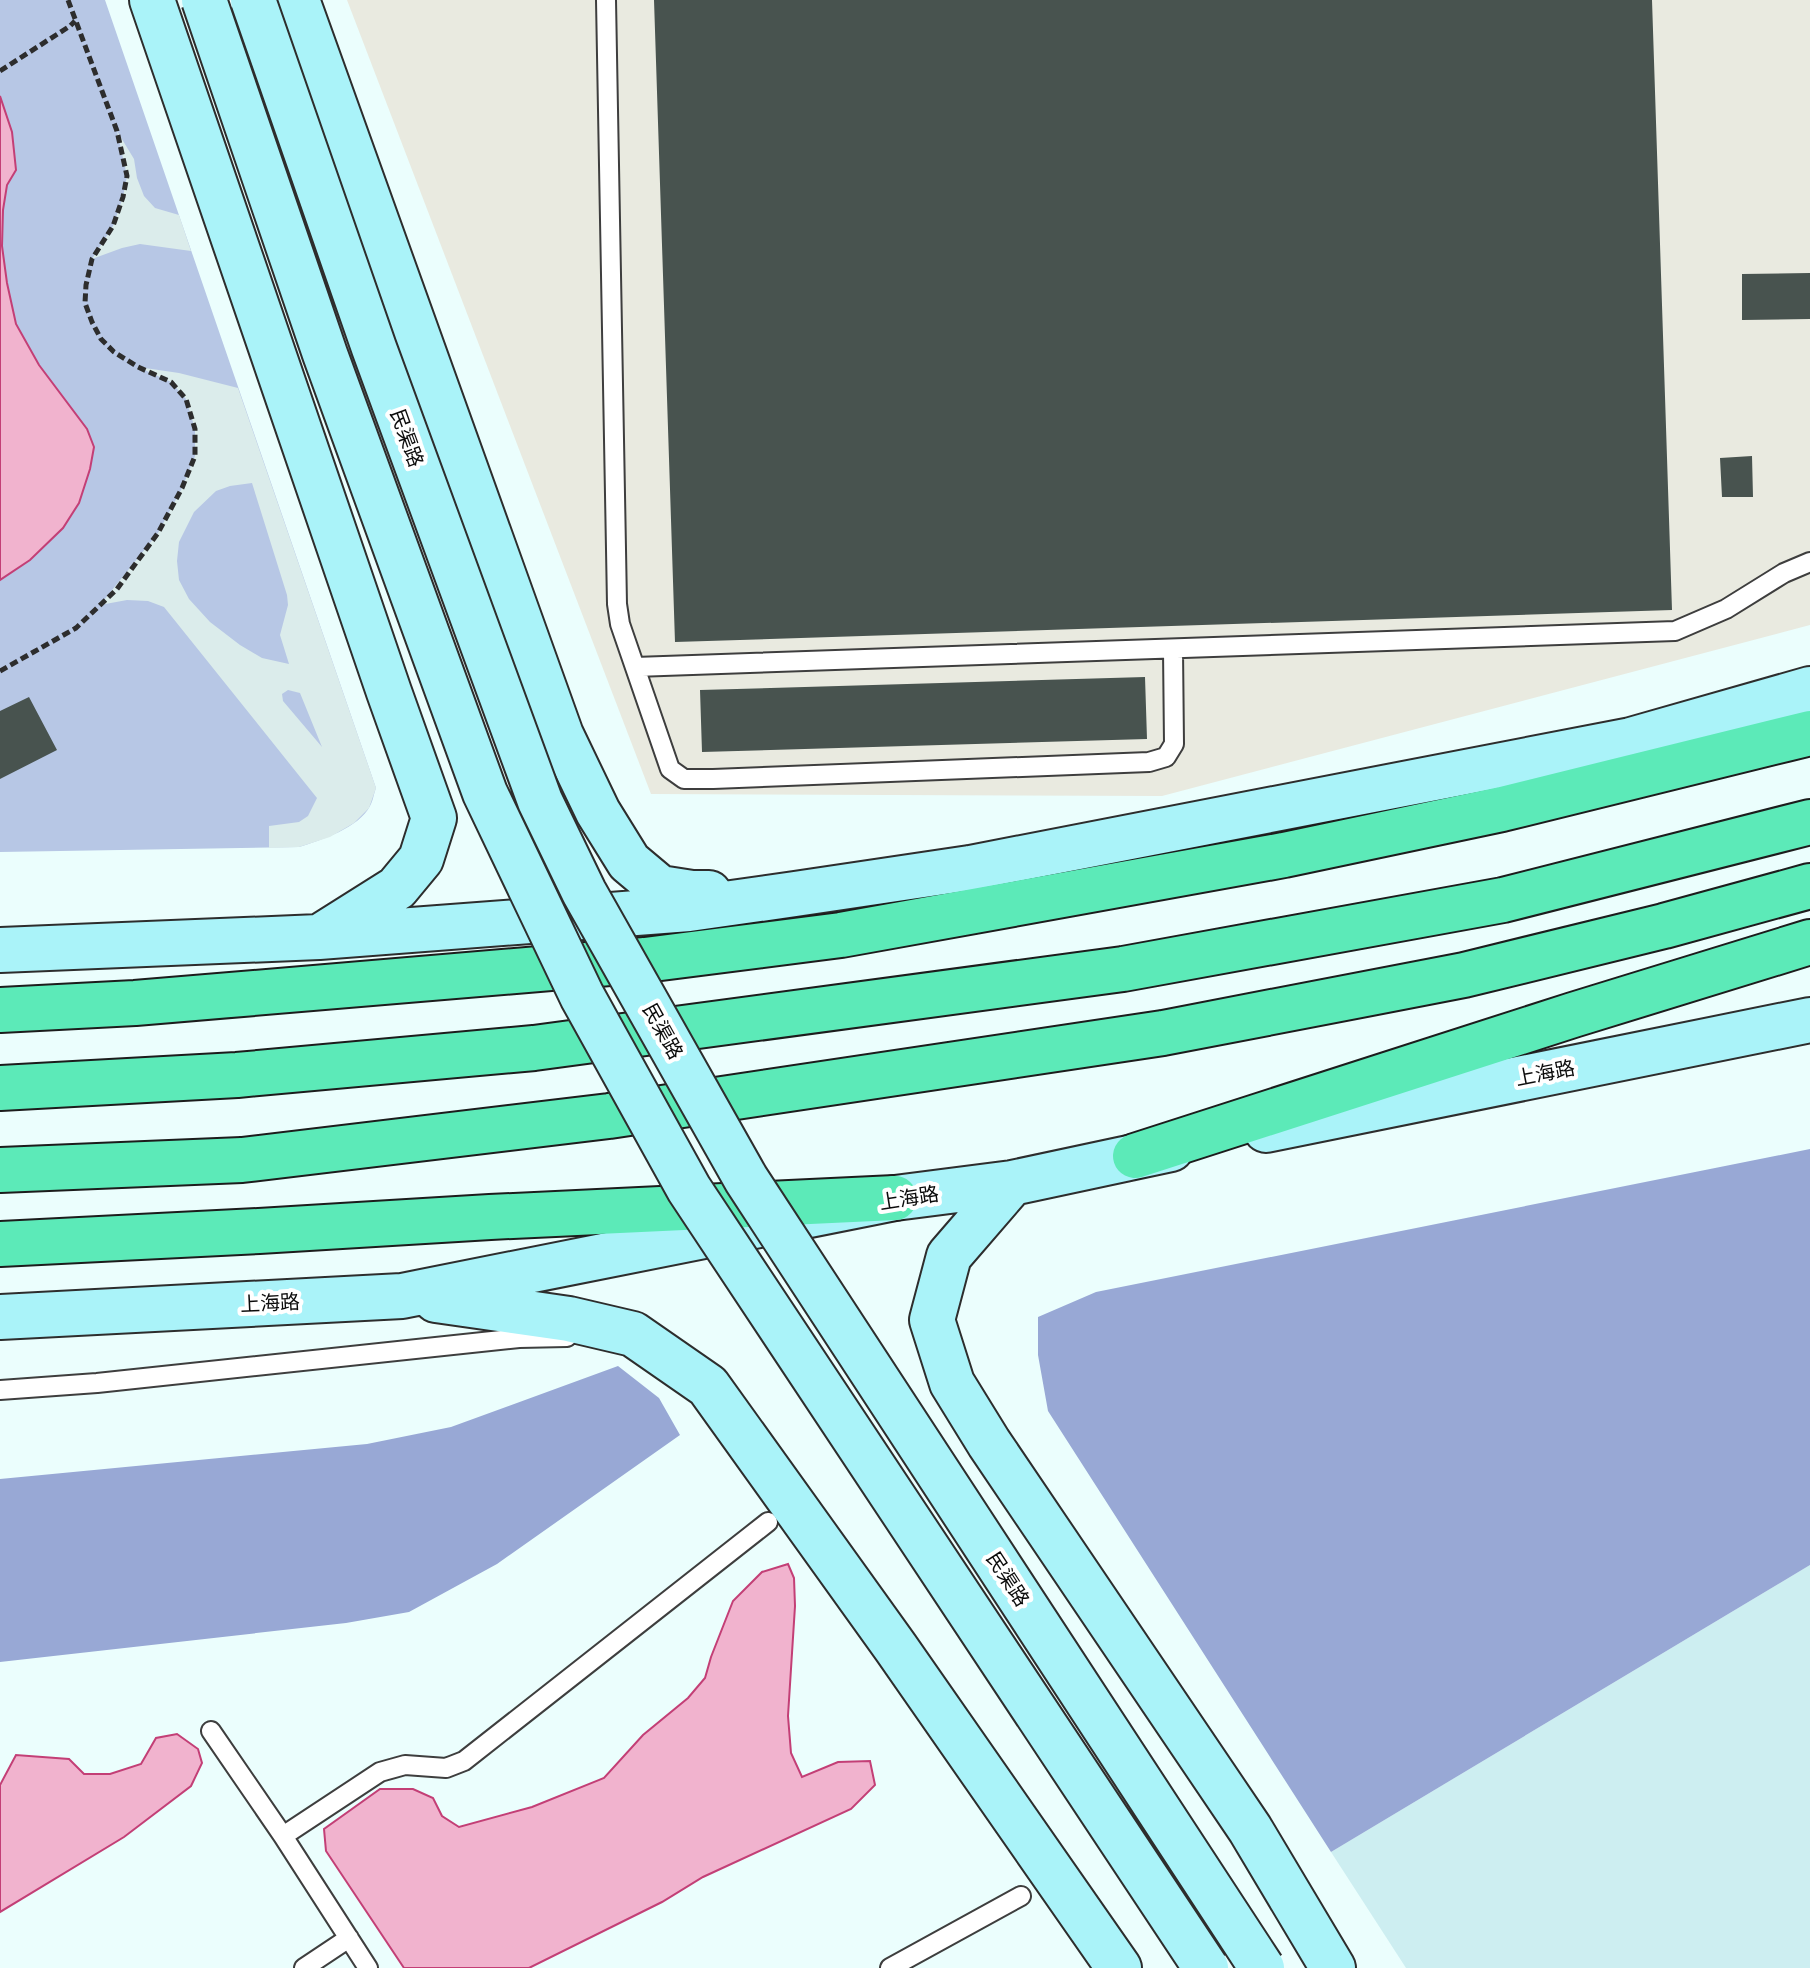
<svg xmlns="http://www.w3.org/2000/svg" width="1810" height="1968" viewBox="0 0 1810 1968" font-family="'Libre Baskerville','Noto Sans SC',serif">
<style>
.industrial{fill:#e9eae0}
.farmland{fill:#cdeef1}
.green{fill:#b7c7e5}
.forest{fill:#98a8d5}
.plaza{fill:#dbeceb;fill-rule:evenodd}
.water{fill:#f1b3ce;stroke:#c33f76;stroke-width:2}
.building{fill:#48534f}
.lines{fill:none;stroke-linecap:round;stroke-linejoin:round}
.lane-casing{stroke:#3e3e3e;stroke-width:22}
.secondary-casing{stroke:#2d2d2d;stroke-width:48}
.highway-casing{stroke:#1c1c1c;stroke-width:48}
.path{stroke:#2d2d2d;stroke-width:5;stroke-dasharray:8 4;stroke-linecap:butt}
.lane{stroke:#fff;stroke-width:18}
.secondary{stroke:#aaf3f9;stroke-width:44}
.highway{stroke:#5ceab8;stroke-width:44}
.secondary-bridge-casing{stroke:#2d2d2d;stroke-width:48;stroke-linecap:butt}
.secondary-bridge{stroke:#aaf3f9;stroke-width:44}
.labels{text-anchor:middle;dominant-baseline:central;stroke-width:8;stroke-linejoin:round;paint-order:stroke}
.street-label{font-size:20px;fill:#0b0b0b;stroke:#fff}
</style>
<rect width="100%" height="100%" fill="#ebfefd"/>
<path class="industrial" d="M 347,0 L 1810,0 L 1810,625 L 1162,796 L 651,794 Z"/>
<path class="farmland" d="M 1810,1565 L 1810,1968 L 1406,1968 L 1331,1852 Z"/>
<path class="green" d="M 0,0 L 105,0 L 376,788 C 374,793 373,801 370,806 C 359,828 321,840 299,847 L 0,852 Z"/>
<path class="forest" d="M 1810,1149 L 1810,1565 L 1331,1852 L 1048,1411 L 1038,1355 L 1038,1317 L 1096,1292 Z
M 618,1366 L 659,1398 L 680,1435 L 497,1564 L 409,1612 L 346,1623 L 0,1662 L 0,1479 L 367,1444 L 451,1427 Z"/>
<path class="plaza" d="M 117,131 L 134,159 L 137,178 L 144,196 L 155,208 L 179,215 L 191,251 L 140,244 L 122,248 L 92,259 L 113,226 L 123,197 L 127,176 Z
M 138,367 L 179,373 L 238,388 L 376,788 L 369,808 L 354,823 L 330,837 L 299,847 L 269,848 L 269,826 L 299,822 L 308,816 L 317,798 L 164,607 L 148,601 L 127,600 L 100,605 L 158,533 L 182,488 L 195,456 L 195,429 L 186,399 L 171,382 ZM 252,483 L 287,595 L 288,605 L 280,635 L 289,664 L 262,658 L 240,645 L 210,622 L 189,599 L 179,580 L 177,561 L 179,542 L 194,512 L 216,491 L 230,486 ZM 288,690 L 300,693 L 322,747 L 283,701 L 282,694 Z"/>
<path class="water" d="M 0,96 L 12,132 L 16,170 L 7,185 L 3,210 L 2,246 L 7,283 L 16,324 L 39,365 L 87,429 L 94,447 L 90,469 L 79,503 L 63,528 L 30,560 L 0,580 Z
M 788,1564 L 794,1578 L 795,1606 L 788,1716 L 791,1753 L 802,1777 L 838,1762 L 870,1761 L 875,1785 L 851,1809 L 703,1877 L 662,1902 L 529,1968 L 404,1968 L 326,1851 L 324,1829 L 380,1789 L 413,1789 L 433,1798 L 442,1816 L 459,1827 L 532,1807 L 604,1778 L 643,1735 L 688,1698 L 705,1678 L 711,1657 L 733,1601 L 762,1572 Z
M 177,1734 L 198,1749 L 202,1763 L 191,1786 L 124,1837 L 0,1912 L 0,1785 L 16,1755 L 69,1759 L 84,1774 L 110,1774 L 141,1764 L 156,1738 Z"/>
<path class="building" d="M 654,0 L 1652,0 L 1672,610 L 675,642 Z
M 1810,273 L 1810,319 L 1742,320 L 1742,274 Z
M 1752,456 L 1753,497 L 1722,497 L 1720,458 Z
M 1145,677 L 1147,739 L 702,752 L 700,690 Z
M 29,697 L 57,750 L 0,779 L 0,711 Z"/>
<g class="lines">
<defs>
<path id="lane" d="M 606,0 L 617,604 L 620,624 L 670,769 L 684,779 L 713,779 L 1149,762 L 1166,757 L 1174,744 L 1173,650
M 635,667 L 1675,631 L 1726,609 L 1784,573 L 1810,562
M 0,1390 L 97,1383 L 519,1338 L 567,1337
M 211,1731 L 283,1836 L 368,1968
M 283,1836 L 380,1772 L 405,1765 L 446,1768 L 464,1761 L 768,1522
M 304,1968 L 349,1938
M 890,1968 L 1021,1896"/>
<path id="secondary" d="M 152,0 L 389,692 L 434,818 L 421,859 L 397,888 L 324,934
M 297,0 L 561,735 L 598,812 L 629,862 L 660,888 L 692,893 L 709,893
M 0,950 L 319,937 L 689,909 L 795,894 L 970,868 L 1631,740 L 1810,689
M 1266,1130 L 1810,1020
M 1012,1183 L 949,1256 L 932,1320 L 952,1383 L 989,1443 L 1250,1829 L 1333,1968
M 436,1300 L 569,1319 L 633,1334 L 708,1386 L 896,1648 L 1119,1968
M 0,1317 L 402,1296 L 895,1198 L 1012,1183 L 1171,1149"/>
<path id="highway" d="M 0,1010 L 135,1003 L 645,960 L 841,935 L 1284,855 L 1502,809 L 1810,733
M 0,1088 L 237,1075 L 534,1048 L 1123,969 L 1503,900 L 1810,822
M 1135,1156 L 1573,1015 L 1810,942
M 0,1170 L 242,1160 L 609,1116 L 1163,1033 L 1464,975 L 1664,926 L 1810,886
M 0,1244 L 259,1231 L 490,1217 L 895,1198"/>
</defs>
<use href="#lane" class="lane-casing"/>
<use href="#secondary" class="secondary-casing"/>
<use href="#highway" class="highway-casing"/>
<path class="path" d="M 0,71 L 70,26 L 75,21
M 0,671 L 76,628 L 117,589 L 158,533 L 182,488 L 195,456 L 195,429 L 186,399 L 171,382 L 138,367 L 114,352 L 101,339 L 92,322 L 85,303 L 86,285 L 92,259 L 113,226 L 123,197 L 127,176 L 117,131 L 68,0"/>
<use href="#lane" class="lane"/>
<use href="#secondary" class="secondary"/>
<use href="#highway" class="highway"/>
<defs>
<path id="secondary-bridge" d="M 204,0 L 325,354 L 485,793 L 582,996 L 689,1189 L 1206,1968
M 253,0 L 374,348 L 540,801 L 584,892 L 746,1179 L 1262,1968"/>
</defs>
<use href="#secondary-bridge" class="secondary-bridge-casing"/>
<use href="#secondary-bridge" class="secondary-bridge"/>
</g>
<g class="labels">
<g class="street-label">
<text transform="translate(407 438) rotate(70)">民渠路</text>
<text transform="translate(663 1031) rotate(61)">民渠路</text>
<text transform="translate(1545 1073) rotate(-11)">上海路</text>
<text transform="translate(909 1198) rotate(-9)">上海路</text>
<text transform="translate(270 1303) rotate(-3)">上海路</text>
<text transform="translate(1008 1579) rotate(57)">民渠路</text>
</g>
</g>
</svg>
